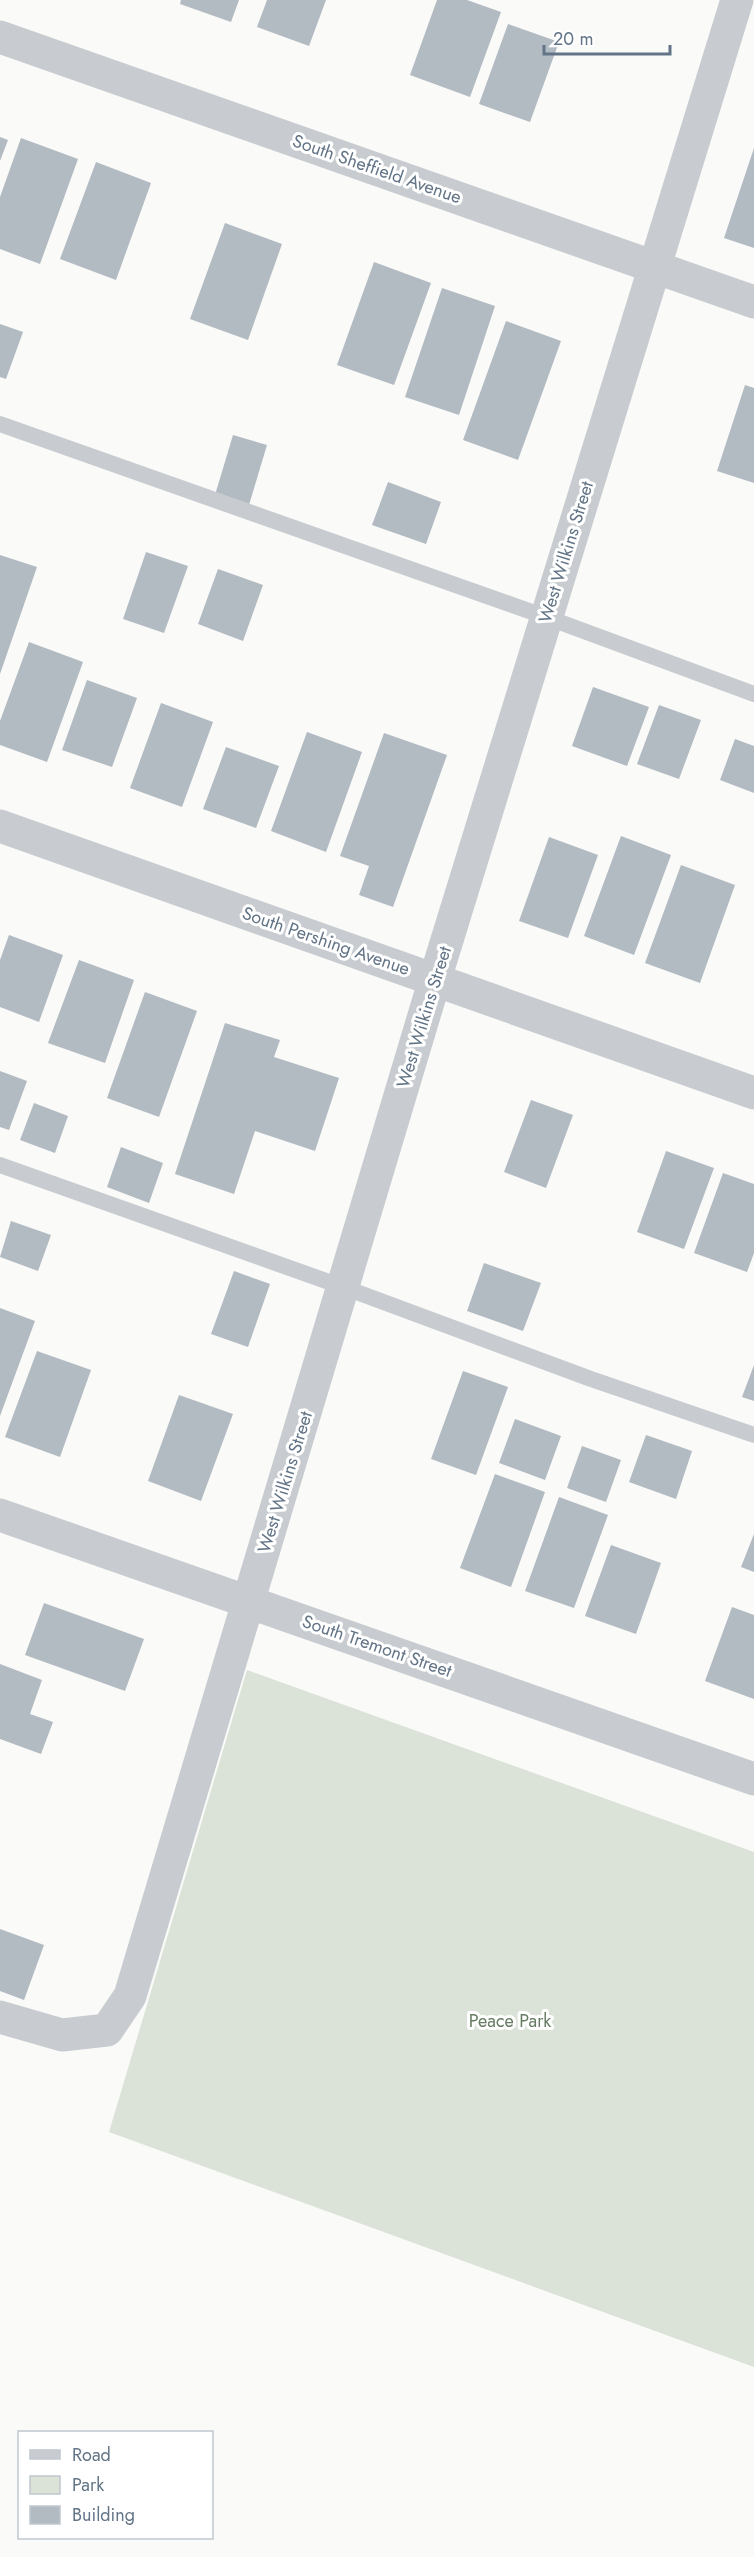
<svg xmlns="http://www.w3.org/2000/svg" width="754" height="2557" viewBox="0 0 754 2557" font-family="Jost,sans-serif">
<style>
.green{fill:#dbe3d8}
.building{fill:#b2bac2}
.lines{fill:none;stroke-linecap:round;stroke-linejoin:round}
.lane{stroke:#c8ccd0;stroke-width:16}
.street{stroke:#c8ccd0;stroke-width:33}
.labels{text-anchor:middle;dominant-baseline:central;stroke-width:6;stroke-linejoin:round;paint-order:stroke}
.street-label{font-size:18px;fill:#627486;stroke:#fff}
.park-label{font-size:18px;fill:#667c62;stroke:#fff}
</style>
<rect width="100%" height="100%" fill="#fafaf8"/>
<path class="green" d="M 247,1670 L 754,1852 L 754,2367 L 109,2132 Z"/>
<path class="building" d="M 181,0 L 239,0 L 231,22 L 180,4 Z
M 267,0 L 326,0 L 309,46 L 257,27 Z
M 437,0 L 467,0 L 501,12 L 470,97 L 410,75 Z
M 508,24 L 559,42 L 530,122 L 479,104 Z
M 0,137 L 8,140 L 0,161 Z
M 21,138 L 78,159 L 40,264 L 0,249 L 0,197 Z
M 754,148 L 754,248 L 724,238 Z
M 96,162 L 151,183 L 116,280 L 60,259 Z
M 225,223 L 282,244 L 248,340 L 190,319 Z
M 374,262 L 431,283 L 394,385 L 337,365 Z
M 442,288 L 495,306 L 459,415 L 405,397 Z
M 506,321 L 561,341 L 518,460 L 463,440 Z
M 0,324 L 23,332 L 6,379 L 0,377 Z
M 745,385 L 754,388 L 754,483 L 717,471 Z
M 233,435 L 267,445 L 249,505 L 215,495 Z
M 388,482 L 441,502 L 426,544 L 372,525 Z
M 146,552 L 188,566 L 164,633 L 123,619 Z
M 0,555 L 37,567 L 0,674 Z
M 218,569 L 263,585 L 243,641 L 198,624 Z
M 29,642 L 83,662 L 47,762 L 0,745 L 0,721 Z
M 87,680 L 137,698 L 112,767 L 62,750 Z
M 593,687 L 649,707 L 627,766 L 572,746 Z
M 161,703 L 213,722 L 182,807 L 130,788 Z
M 659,705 L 701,720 L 679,779 L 637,764 Z
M 307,732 L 362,752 L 326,852 L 271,831 Z
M 384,733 L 447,755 L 393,907 L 359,895 L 369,866 L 340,856 Z
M 735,739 L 754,746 L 754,793 L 720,780 Z
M 226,747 L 279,766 L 256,828 L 203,809 Z
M 621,836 L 671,855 L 634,955 L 584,936 Z
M 549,837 L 598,855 L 568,938 L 519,921 Z
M 681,865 L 735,885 L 700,983 L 645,963 Z
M 9,935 L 63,955 L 39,1022 L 0,1007 L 0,960 Z
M 79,960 L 134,980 L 105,1063 L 48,1043 Z
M 145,992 L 197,1011 L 159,1117 L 107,1098 Z
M 225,1023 L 280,1040 L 274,1057 L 339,1078 L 315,1151 L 255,1131 L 234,1194 L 175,1174 Z
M 0,1071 L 27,1081 L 9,1130 L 0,1127 Z
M 531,1100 L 573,1115 L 546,1188 L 504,1172 Z
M 34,1103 L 68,1116 L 55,1153 L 20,1140 Z
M 121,1147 L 163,1163 L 149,1203 L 107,1187 Z
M 666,1151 L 714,1168 L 684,1249 L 637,1232 Z
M 723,1173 L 754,1184 L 754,1253 L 747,1272 L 694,1253 Z
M 11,1221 L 51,1235 L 38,1271 L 0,1257 Z
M 484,1263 L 541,1283 L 523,1331 L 467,1311 Z
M 234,1271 L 270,1284 L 248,1347 L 211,1334 Z
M 0,1308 L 35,1321 L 0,1416 Z
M 37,1351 L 91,1370 L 60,1457 L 5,1437 Z
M 754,1365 L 754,1401 L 742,1397 Z
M 463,1371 L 508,1387 L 476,1475 L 431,1459 Z
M 179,1395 L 233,1414 L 201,1501 L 148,1481 Z
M 515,1419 L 561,1436 L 545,1480 L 499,1463 Z
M 646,1435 L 692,1451 L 676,1499 L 629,1482 Z
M 582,1446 L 621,1460 L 606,1502 L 567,1488 Z
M 495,1474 L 545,1492 L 511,1587 L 460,1568 Z
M 559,1497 L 608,1515 L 574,1608 L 525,1591 Z
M 754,1534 L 754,1572 L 741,1567 Z
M 611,1545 L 661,1563 L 636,1634 L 585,1616 Z
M 44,1603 L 144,1639 L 125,1691 L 25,1655 Z
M 732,1607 L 754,1615 L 754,1699 L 705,1681 Z
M 0,1664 L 42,1680 L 30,1714 L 53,1722 L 41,1754 L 0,1739 Z
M 0,1929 L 44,1945 L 24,2000 L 0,1991 Z"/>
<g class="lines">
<path class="lane" d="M 0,424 L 546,617 L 754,694
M 0,1165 L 343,1287 L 591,1379 L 754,1435"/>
<path class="street" d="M 0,37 L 754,302
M 0,826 L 754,1093
M 0,1515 L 754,1779
M 0,2017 L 62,2035 L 107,2030 L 130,1996 L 435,979 L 737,0"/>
</g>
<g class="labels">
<g class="street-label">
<text transform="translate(377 169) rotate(19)">South Sheffield Avenue</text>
<text transform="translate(566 552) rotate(-73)">West Wilkins Street</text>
<text transform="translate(326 941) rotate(19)">South Pershing Avenue</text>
<text transform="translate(424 1017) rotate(-73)">West Wilkins Street</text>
<text transform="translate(285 1482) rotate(-73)">West Wilkins Street</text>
<text transform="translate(377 1646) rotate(19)">South Tremont Street</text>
</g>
<g class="park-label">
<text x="510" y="2021">Peace Park</text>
</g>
</g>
<rect x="18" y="2431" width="195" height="108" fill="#ffffff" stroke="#c0c7cf" stroke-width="1.5"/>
<rect x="30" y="2450" width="30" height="9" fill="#c8ccd0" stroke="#c0c7cf" stroke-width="1.5"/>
<text x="72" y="2461" font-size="18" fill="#627486">Road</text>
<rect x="30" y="2476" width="30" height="18" fill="#dbe3d8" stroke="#c0c7cf" stroke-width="1.5"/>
<text x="72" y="2491" font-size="18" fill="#627486">Park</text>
<rect x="30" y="2506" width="30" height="18" fill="#b2bac2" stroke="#c0c7cf" stroke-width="1.5"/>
<text x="72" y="2521" font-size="18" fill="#627486">Building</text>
<path d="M544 45v9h126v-9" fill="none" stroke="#627486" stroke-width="3"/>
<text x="553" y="45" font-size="18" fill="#627486" stroke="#ffffff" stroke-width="4.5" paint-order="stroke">20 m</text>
</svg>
